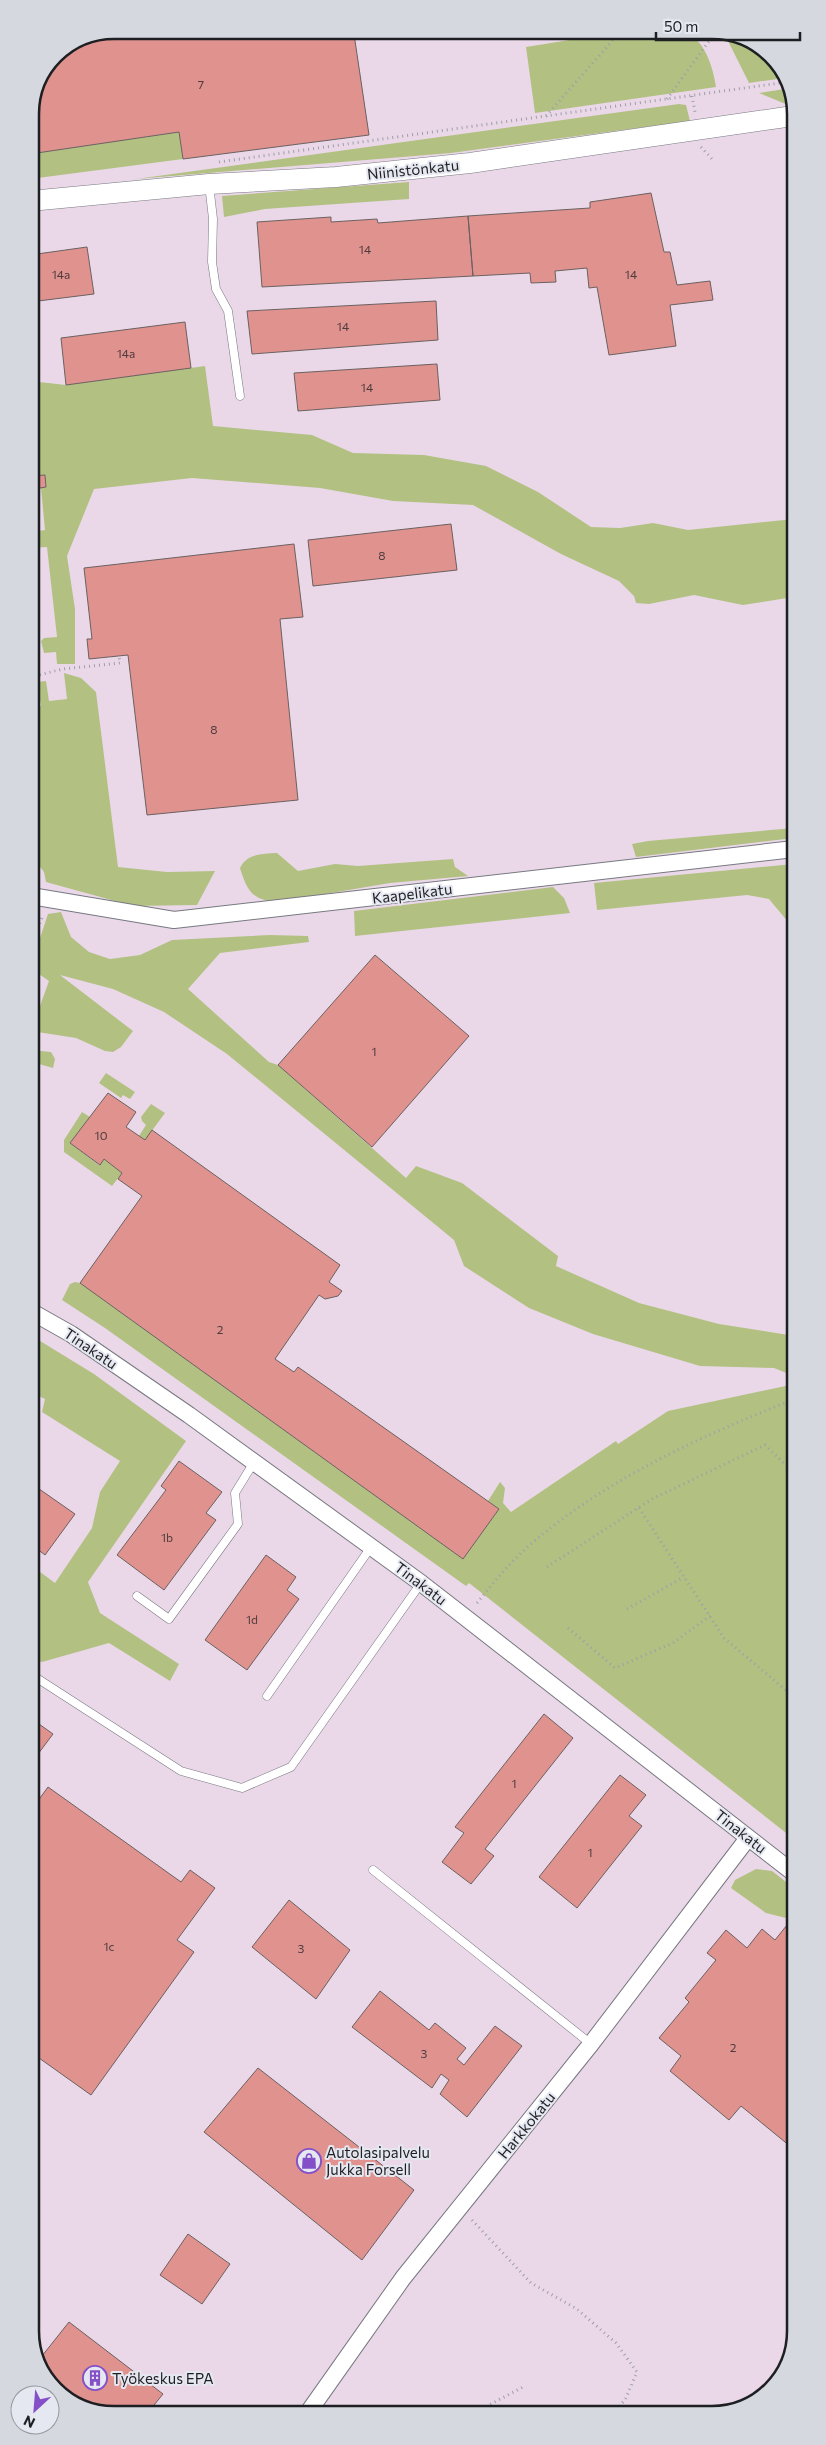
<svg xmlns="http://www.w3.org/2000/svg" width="826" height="2445" viewBox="0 0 826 2445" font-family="Commissioner,sans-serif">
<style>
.industrial{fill:#ead8e9}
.green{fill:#b2c182}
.building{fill:#e0928f;stroke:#6a6160}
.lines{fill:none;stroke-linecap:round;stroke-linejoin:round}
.service-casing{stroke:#777980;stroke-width:9}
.minor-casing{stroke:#777980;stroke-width:18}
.tertiary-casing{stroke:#777980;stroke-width:21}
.path{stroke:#9d9fa6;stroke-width:3;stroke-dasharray:1 4;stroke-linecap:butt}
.service{stroke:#fff;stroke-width:8}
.minor{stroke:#fff;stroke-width:16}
.tertiary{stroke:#fff;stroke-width:20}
.labels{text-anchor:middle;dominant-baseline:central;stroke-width:4;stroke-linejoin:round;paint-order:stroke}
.number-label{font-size:12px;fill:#4e3c3d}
.street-label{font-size:15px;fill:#1e1f22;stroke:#e6e8f1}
.poi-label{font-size:15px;fill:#1e1f22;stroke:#e6e8f1;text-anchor:start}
.rim{fill:none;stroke:#1e1f22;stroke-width:2.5}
</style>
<rect width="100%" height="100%" fill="#e6e8f1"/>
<path class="industrial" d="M 718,30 L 767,51 L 793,92 L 796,2332 L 779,2383 L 734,2412 L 108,2415 L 59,2394 L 33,2353 L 30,108 L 55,54 L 82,36 Z"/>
<path class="green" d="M 625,31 L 682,31 C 704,37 713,66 716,87 L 535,113 L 526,47 Z
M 724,33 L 767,51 L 784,78 L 749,83 Z
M 791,88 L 793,92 L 793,105 L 788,105 L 759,93 Z
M 679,104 L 686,105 L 690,121 L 451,153 L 136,179 Z
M 179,132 L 183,159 L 30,179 L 30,154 Z
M 409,182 L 409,199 L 265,209 L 224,217 L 222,196 Z
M 205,366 L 213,426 L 312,435 L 353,453 L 424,455 L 486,466 L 538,492 L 591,527 L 620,528 L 653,523 L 688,530 L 794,519 L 794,597 L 743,605 L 694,595 L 649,604 L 636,603 L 634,596 L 619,581 L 561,554 L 473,505 L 393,501 L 320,488 L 192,478 L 94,489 L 67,556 L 75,609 L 75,664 L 57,664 L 56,652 L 44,653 L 41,641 L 44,638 L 57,637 L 47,547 L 31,548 L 31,532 L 45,530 L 41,488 L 46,487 L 45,475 L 31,476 L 30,381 L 66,385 Z
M 64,673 L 81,678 L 96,692 L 118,867 L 167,872 L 215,871 L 197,905 L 133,906 L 46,882 L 44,872 L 31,855 L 31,707 L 41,706 L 37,682 L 46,681 L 49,701 L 67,699 Z
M 794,828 L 794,838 L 636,857 L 632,844 L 648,841 Z
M 277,853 L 298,871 L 335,864 L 358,866 L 453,859 L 455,867 L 468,876 L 390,883 L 278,902 C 253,901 247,891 240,868 C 247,853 263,854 277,853 Z
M 794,864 L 794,929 L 769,899 L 747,895 L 597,910 L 594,883 Z
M 553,887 L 564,898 L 570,913 L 355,936 L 354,911 Z
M 61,912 L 71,937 L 89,952 L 110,959 L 140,955 L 172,940 L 270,935 L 308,936 L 309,942 L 220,953 L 188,989 L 269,1062 L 278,1065 L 406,1178 L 416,1166 L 462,1183 L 558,1256 L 556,1266 L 639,1303 L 719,1324 L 795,1336 L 795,1381 L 794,1376 L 774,1368 L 700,1366 L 593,1334 L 529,1308 L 464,1266 L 454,1240 L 227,1054 L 164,1012 L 113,989 L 60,975 L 133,1031 L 121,1047 L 113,1052 L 105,1051 L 76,1038 L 31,1031 L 49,981 L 33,970 L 36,950 L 48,914 Z
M 31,1050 L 51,1052 L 55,1059 L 53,1068 L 39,1064 L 31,1097 Z
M 106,1073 L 135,1092 L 130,1099 L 123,1095 L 121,1098 L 99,1083 Z
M 151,1104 L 165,1113 L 145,1140 L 139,1136 L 146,1125 L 142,1121 L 141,1117 Z
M 82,1112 L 90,1117 L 70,1143 L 99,1165 L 104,1159 L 122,1173 L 112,1186 L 64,1152 L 64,1140 Z
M 75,1282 L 80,1283 L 463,1559 L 499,1509 L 488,1501 L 500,1482 L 505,1488 L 503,1503 L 511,1512 L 616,1441 L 618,1444 L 668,1411 L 795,1384 L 795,1840 L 469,1583 L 466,1586 L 105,1328 L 62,1300 L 70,1284 Z
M 32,1336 L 94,1374 L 186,1441 L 88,1582 L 100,1613 L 179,1664 L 170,1681 L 109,1643 L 42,1662 L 32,1661 L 32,1566 L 55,1583 L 92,1528 L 100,1492 L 120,1461 L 42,1412 L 45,1399 L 32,1393 Z
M 756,1869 L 772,1871 L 795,1889 L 795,1925 L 786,1918 L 766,1913 L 731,1888 L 735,1880 Z"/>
<path class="building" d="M 354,34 L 369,135 L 183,159 L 179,132 L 30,154 L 30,108 L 55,54 L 82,36 Z
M 651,193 L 664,252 L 670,252 L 677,285 L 710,281 L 713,300 L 670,305 L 676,346 L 609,355 L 597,287 L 589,288 L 587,268 L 555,271 L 556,282 L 531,283 L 530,273 L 473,276 L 468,216 L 590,208 L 590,202 Z
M 468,216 L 473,276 L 262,287 L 257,222 L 331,217 L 331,222 L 377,219 L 378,223 Z
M 87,247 L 94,294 L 30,302 L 30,255 Z
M 436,301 L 438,340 L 252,354 L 247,311 Z
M 185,322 L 191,368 L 66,385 L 61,338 Z
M 437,364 L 440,400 L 298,411 L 294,373 Z
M 45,475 L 46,487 L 34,489 L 32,476 Z
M 451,524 L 457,570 L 313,586 L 308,540 Z
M 294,544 L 303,617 L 280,619 L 298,800 L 147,815 L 128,655 L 89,659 L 87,639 L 92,639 L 84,568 Z
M 375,955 L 469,1036 L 372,1147 L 278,1065 Z
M 108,1093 L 136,1112 L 126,1127 L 145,1140 L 152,1130 L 340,1265 L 329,1282 L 342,1291 L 338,1296 L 325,1299 L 319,1295 L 275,1359 L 294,1372 L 298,1367 L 499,1509 L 463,1559 L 80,1283 L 142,1196 L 118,1179 L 122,1173 L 104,1159 L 100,1165 L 70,1143 Z
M 179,1461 L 222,1492 L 206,1513 L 216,1520 L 164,1590 L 117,1555 L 166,1490 L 161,1486 Z
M 32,1484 L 75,1514 L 45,1555 L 32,1545 Z
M 266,1555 L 296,1577 L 287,1590 L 299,1599 L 247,1670 L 205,1640 Z
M 544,1714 L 573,1738 L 485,1849 L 494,1856 L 471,1884 L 442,1862 L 464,1833 L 455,1827 Z
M 32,1719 L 53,1734 L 32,1762 Z
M 620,1775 L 646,1795 L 629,1816 L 642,1826 L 577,1908 L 539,1877 Z
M 48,1787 L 181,1882 L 190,1870 L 215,1888 L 177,1940 L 194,1952 L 91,2095 L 32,2053 L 32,1809 Z
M 289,1900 L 350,1950 L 316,1999 L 252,1947 Z
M 787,1925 L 796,1932 L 796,2151 L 741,2106 L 729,2120 L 670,2071 L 681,2056 L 659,2038 L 689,2002 L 685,1998 L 716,1960 L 707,1953 L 726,1930 L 747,1948 L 762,1929 L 775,1940 Z
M 380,1991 L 429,2030 L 435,2023 L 466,2048 L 457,2059 L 464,2065 L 495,2026 L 522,2046 L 467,2117 L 440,2094 L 449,2080 L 441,2074 L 432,2088 L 352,2027 Z
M 258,2068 L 414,2190 L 362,2260 L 204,2132 Z
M 188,2234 L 230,2264 L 202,2304 L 160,2275 Z
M 69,2322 L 163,2394 L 146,2415 L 108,2415 L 59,2394 L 38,2361 Z"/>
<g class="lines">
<defs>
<path id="service" d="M 209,184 L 213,219 L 212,262 L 216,289 L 228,311 L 240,396
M 137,1596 L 169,1619 L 238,1524 L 235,1493 L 254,1462
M 32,1675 L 181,1771 L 242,1788 L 291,1767 L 421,1583
M 267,1696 L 371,1547
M 373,1870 L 591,2044"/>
<path id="minor" d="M 31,896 L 174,920 L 794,849
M 32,1312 L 71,1334 L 189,1415 L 421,1583 L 795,1874
M 307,2414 L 403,2278 L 591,2044 L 748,1838"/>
<path id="tertiary" d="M 30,201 L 209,184 L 336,177 L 470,163 L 793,116"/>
</defs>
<use href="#service" class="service-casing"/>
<use href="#minor" class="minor-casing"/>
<use href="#tertiary" class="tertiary-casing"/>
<path class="path" d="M 713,39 L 738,38
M 692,96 L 695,112
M 667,99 L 717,30
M 546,116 L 621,31
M 701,147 L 712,159
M 219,162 L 787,82
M 35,676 L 63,669 L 120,663 L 119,656
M 31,863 L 37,879
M 31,947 L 43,915
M 639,1508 L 724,1638 L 788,1692
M 547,1567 L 652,1499 L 765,1445 L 795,1474
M 477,1603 C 494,1582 511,1561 531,1544 C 606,1479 703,1435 795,1399
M 627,1609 L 684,1577
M 568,1628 L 615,1668 L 673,1643 L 710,1616
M 795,1687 L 788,1692 L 795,1698
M 472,2220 L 531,2283 L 577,2309 L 616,2343 L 637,2372 L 625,2400 L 613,2413
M 486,2413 L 489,2405 L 525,2386"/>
<use href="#service" class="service"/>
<use href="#minor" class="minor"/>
<use href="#tertiary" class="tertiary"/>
</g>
<defs>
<symbol id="shop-ring" viewBox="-11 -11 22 22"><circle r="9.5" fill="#e6e8f1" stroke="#8550c7" stroke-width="1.5"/><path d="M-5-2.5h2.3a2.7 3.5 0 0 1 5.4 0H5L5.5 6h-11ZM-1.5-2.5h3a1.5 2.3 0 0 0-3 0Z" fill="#8550c7"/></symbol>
<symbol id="building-ring" viewBox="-11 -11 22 22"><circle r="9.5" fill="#e6e8f1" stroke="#8550c7" stroke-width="1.5"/><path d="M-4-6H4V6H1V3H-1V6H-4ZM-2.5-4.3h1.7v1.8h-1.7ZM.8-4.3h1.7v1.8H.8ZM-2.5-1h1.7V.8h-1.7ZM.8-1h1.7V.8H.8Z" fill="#8550c7"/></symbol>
</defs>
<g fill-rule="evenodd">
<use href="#shop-ring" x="295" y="2147" width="28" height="28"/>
<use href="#building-ring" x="81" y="2364" width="28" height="28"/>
</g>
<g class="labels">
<g class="number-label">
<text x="201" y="84">7</text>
<text x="365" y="249">14</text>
<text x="61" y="274">14a</text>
<text x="631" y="274">14</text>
<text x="343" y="326">14</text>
<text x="126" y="353">14a</text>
<text x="367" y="387">14</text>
<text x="382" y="555">8</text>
<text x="214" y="729">8</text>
<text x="374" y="1051">1</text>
<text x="101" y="1135">10</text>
<text x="220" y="1329">2</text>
<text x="167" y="1537">1b</text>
<text x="252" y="1619">1d</text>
<text x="514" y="1783">1</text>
<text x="590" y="1852">1</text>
<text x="109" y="1946">1c</text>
<text x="301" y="1948">3</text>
<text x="733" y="2047">2</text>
<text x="424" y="2053">3</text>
</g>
<g class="street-label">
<text transform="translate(413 169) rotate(-6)">Niinistönkatu</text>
<text transform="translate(412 893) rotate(-7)">Kaapelikatu</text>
<text transform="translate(91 1348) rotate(34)">Tinakatu</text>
<text transform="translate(421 1583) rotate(37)">Tinakatu</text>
<text transform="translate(741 1831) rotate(38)">Tinakatu</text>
<text transform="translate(526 2125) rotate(-51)">Harkkokatu</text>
</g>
<g class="poi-label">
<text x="326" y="2152">Autolasipalvelu<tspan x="326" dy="17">Jukka Forsell</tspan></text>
<text x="112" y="2378">Työkeskus EPA</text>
</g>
</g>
<path d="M0 0H826V2445H0ZM114 39H712A75 75 0 0 1 787 114V2331A75 75 0 0 1 712 2406H114A75 75 0 0 1 39 2331V114A75 75 0 0 1 114 39Z" fill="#d6d8e0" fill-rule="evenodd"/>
<path class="rim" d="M114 39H712A75 75 0 0 1 787 114V2331A75 75 0 0 1 712 2406H114A75 75 0 0 1 39 2331V114A75 75 0 0 1 114 39Z"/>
<g transform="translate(35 2410) rotate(206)"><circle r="24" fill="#e6e8f1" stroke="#96989e"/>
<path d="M0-4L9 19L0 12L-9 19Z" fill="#8550c7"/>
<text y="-8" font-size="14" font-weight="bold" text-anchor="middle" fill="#1e1f22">N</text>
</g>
<path d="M656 32v8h144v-8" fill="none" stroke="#1e1f22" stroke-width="2.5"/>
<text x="664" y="32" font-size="15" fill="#1e1f22" stroke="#e6e8f1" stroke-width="4" paint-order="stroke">50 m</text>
</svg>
